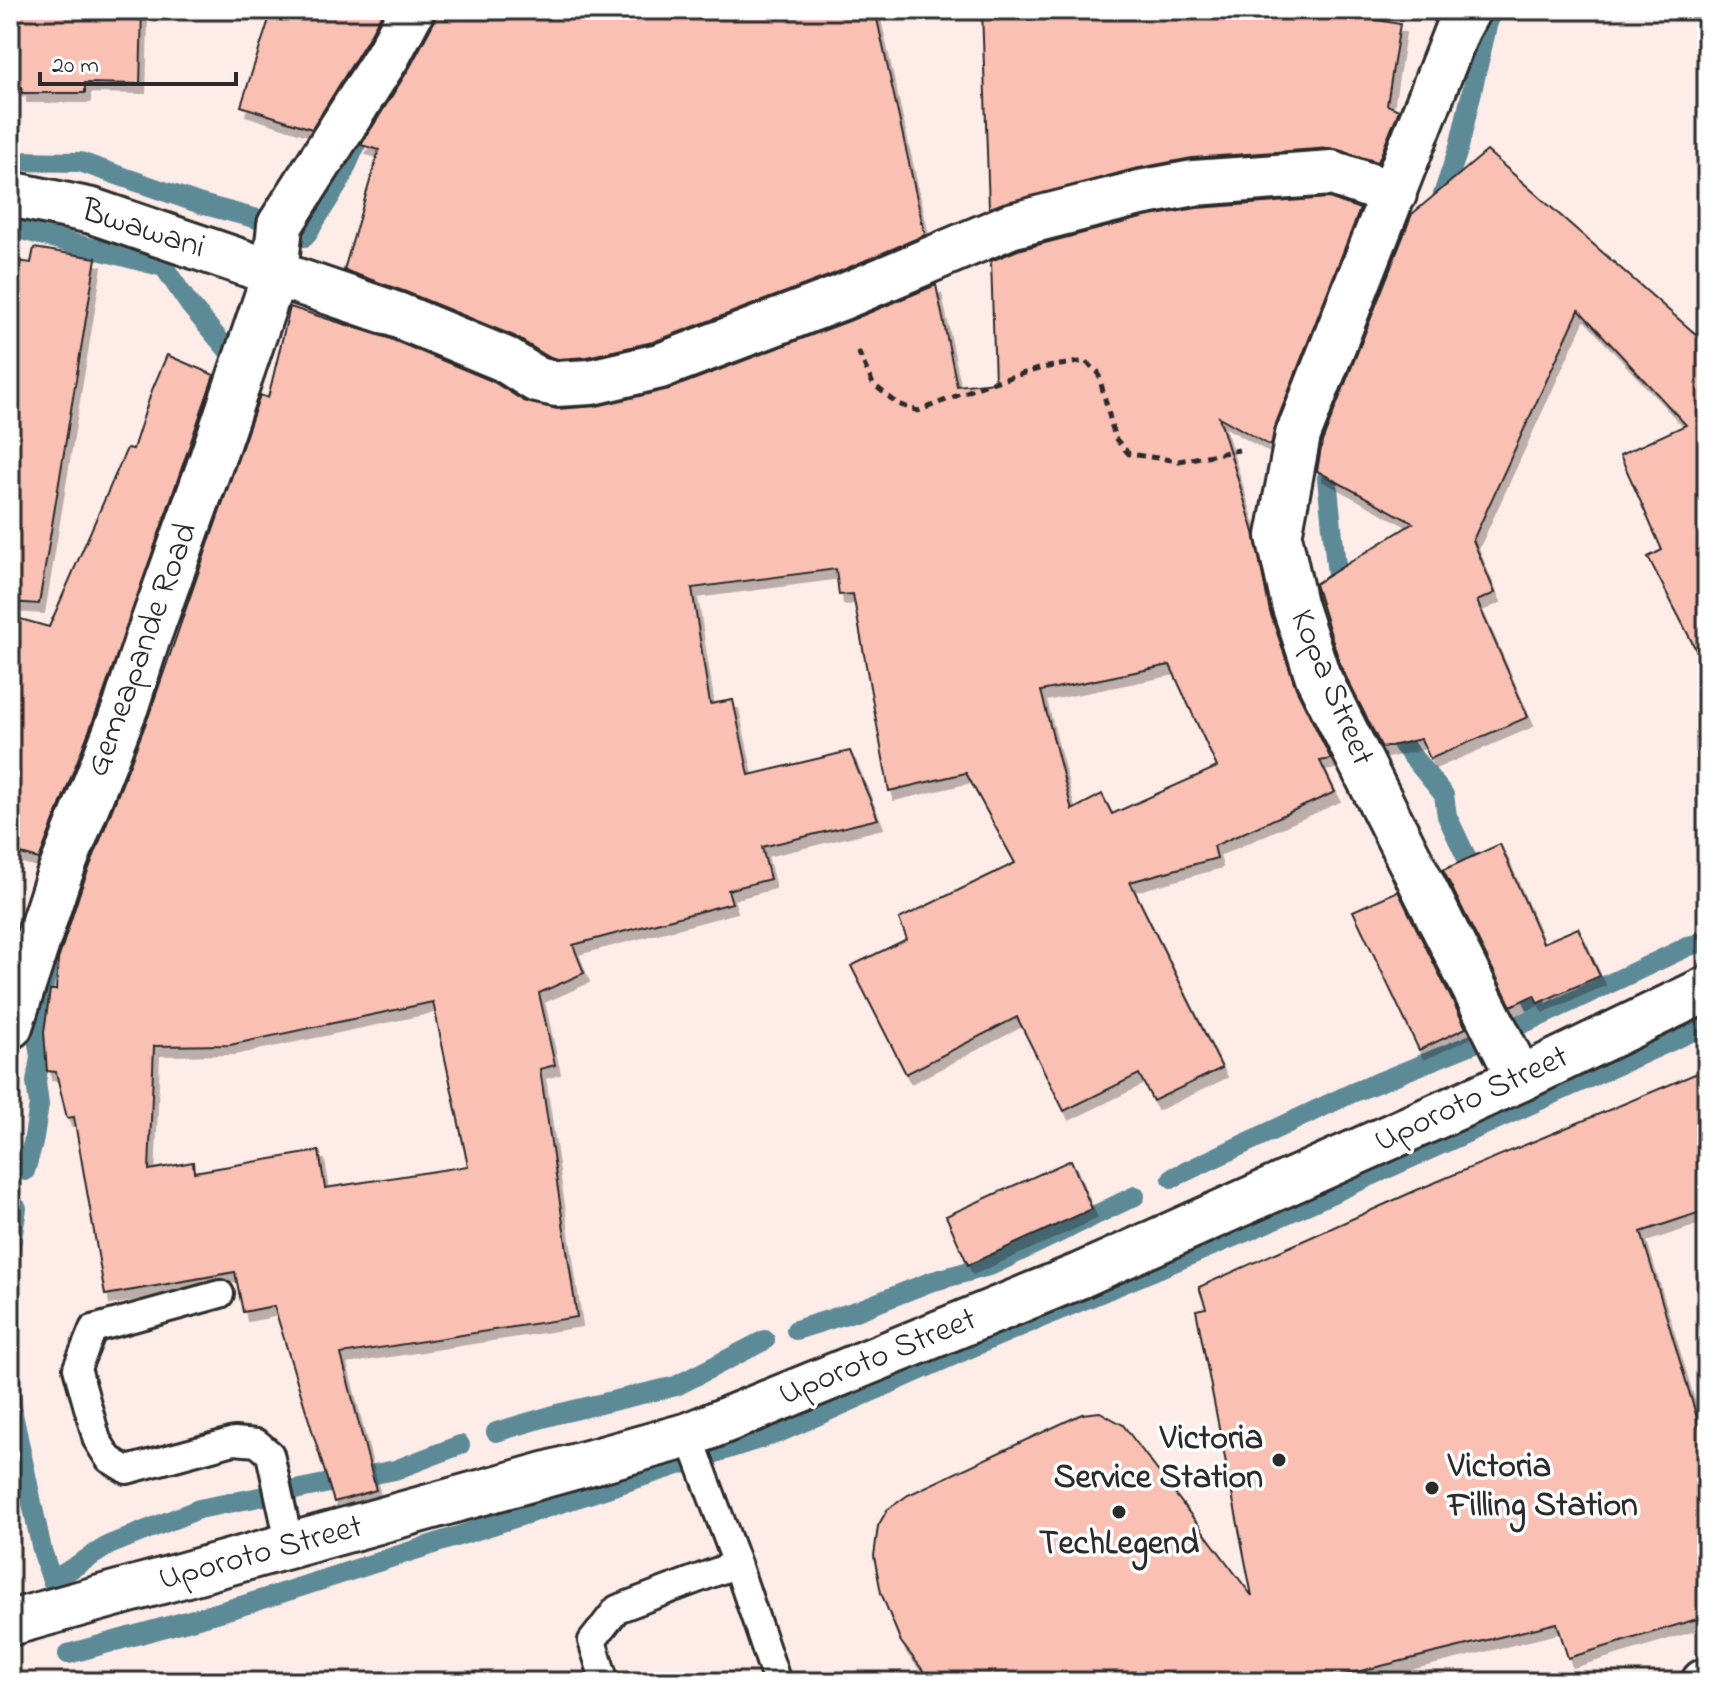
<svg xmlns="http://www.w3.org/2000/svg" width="1717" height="1692" viewBox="0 0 1717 1692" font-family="'Indie Flower',sans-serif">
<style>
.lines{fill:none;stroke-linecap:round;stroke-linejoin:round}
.stream{stroke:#5d8a97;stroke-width:20}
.building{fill:#fac0b3;stroke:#2b2b2b;stroke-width:2;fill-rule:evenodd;filter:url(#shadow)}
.lane-casing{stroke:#2b2b2b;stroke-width:32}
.street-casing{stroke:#2b2b2b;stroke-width:50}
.path{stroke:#2b2b2b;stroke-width:5;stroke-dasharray:8 6;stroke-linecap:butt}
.lane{stroke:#fff;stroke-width:26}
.street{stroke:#fff;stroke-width:44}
.poi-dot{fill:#2b2b2b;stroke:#fff;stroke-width:3}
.labels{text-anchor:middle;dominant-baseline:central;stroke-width:7;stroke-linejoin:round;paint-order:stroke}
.street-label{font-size:34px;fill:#2b2b2b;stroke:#fff}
.poi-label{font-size:34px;font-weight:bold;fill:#2b2b2b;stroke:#fff;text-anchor:end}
</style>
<defs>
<filter id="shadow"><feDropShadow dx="5" dy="9" stdDeviation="0" flood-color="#0004"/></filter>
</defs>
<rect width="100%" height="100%" fill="#feece8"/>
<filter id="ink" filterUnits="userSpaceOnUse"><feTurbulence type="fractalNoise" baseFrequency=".0125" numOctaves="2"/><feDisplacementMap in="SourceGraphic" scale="16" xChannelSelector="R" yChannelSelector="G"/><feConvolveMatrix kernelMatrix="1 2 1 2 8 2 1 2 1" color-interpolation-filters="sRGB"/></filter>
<g filter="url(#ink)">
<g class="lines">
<path class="stream" d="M 10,161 L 80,162 L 201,204 L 280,225 L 305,237 L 339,183 L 364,126
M 1438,210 L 1459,147 L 1488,22 L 1494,10
M 10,227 L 164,267 L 189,304 L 237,361 L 234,370
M 1335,453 L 1327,478 L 1339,595
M 178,615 L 192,586
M 1392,720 L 1403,745 L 1444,795 L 1447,816 L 1479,884
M 100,837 L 116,798 L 130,746
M 1521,974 L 1541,1016
M 25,1171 L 33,1143 L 39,1105 L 36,1082 L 40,1057 L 37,1037 L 45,980 L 59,935 L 88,879
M 1172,1178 L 1352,1093 L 1541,1016 L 1689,946 L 1707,941
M 10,1252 L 17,1208
M 796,1330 L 859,1310 L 930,1282 L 992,1265 L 1135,1196
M 10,1378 L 13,1414 L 42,1550 L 52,1581 L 109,1545 L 199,1509 L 395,1470 L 460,1445
M 496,1432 L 557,1414 L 676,1386 L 765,1340
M 68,1654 L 241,1606 L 778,1433 L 986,1341 L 1255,1228 L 1707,1025"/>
</g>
<path class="building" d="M 10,10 L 142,10 L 140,84 L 85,83 L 85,93 L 22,93 L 22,87 L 10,86 Z
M 272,10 L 384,10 L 366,42 L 312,129 L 241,106 Z
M 437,10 L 875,10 L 925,235 L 831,275 L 653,342 L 587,357 L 558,359 L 547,356 L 514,336 L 406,292 L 344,270 L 379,150 L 361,145 L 410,67 L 434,22 Z
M 982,10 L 1321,10 L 1400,24 L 1387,105 L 1399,110 L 1378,162 L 1330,148 L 1192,158 L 1134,169 L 989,208 Z
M 1487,151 L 1707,344 L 1707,671 L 1648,557 L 1662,550 L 1620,455 L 1686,425 L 1579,310 L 1473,540 L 1495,593 L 1477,601 L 1528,717 L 1430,759 L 1421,739 L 1382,748 L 1341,667 L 1315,584 L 1413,523 L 1317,471 L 1322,442 L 1412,214 Z
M 1329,198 L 1360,209 L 1275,426 L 1271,446 L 1219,417 L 1254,532 L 1270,612 L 1296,688 L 1331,759 L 1320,761 L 1335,792 L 1214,846 L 1217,858 L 1130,882 L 1222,1068 L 1153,1101 L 1139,1074 L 1064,1111 L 1017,1017 L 906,1074 L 851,966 L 907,939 L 899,919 L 1015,863 L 966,773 L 889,791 L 853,594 L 839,595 L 836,569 L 692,588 L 710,704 L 733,700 L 749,775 L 850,751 L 878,819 L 762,847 L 770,879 L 728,890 L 732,903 L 573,945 L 584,973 L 539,993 L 555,1065 L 540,1069 L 577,1317 L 341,1354 L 376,1490 L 334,1502 L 274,1306 L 243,1312 L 235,1272 L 105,1295 L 74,1117 L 67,1118 L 56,1072 L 47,1071 L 44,1032 L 50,990 L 56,990 L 58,960 L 81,889 L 149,715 L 260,395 L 268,398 L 290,307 L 388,338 L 492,381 L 524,401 L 557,409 L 597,406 L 669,389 L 849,321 L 936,285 L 957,386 L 995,382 L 991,261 L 1018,250 L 1145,217 L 1197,208 ZM 1170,665 L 1217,767 L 1112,814 L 1102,794 L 1072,810 L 1041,691 ZM 433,1002 L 468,1166 L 325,1188 L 319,1151 L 194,1172 L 193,1162 L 149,1170 L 154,1046 L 230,1045 Z
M 34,248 L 96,258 L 39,604 L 10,602 L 10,260 L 31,263 Z
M 167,355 L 214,375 L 102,698 L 39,859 L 10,851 L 10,616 L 49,627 L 127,448 L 133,449 L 152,390 Z
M 1500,844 L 1543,943 L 1578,928 L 1600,976 L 1538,1003 L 1534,995 L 1511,1006 L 1443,870 Z
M 1398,891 L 1466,1028 L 1419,1050 L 1353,911 Z
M 1707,1069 L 1707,1210 L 1641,1232 L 1707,1451 L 1707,1616 L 1568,1658 L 1557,1623 L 1316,1682 L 932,1682 L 901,1642 L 881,1593 L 874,1556 L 878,1526 L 887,1510 L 908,1495 L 1082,1414 L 1100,1412 L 1123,1425 L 1252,1596 L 1196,1310 L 1206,1308 L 1199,1287 L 1417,1190 Z
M 1071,1160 L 1092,1209 L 968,1265 L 946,1216 Z"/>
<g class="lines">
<defs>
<path id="lane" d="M 220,1294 L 93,1329 L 77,1368 L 97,1440 L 109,1459 L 127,1470 L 234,1441 L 257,1443 L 270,1454 L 290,1546
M 689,1435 L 737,1564 L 777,1682
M 605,1682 L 592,1641 L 617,1609 L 737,1564"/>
<path id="street" d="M 1468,10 L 1457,30 L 1298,435 L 1279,536 L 1294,604 L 1318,677 L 1520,1079
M 10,194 L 92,211 L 397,315 L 504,359 L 537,380 L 556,384 L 591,382 L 660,366 L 840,298 L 1010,226 L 1140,193 L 1194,183 L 1332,173 L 1394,194
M 10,1026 L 57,881 L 126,706 L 147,640 L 212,459 L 275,273 L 280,225 L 388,55 L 412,10
M 10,1623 L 689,1435 L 1079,1276 L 1520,1079 L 1707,989
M 1704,1682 L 1707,1681"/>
</defs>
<use href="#lane" class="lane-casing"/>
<use href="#street" class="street-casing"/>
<path class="path" d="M 858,351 L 873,384 L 898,404 L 918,411 L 987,384 L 1042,368 L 1085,361 L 1098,372 L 1115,438 L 1129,454 L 1179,461 L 1239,450"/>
<use href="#lane" class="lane"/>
<use href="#street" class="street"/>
</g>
</g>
<g class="poi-dot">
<circle cx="1279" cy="1460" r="8"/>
<circle cx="1432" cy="1488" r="8"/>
<circle cx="1119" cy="1512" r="8"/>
</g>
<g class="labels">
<g class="street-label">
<text transform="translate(143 230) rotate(18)">Bwawani</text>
<text transform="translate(143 650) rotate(-70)">Gemeapande Road</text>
<text transform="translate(1331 688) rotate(67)">Kopa Street</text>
<text transform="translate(1472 1100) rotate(-25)">Uporoto Street</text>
<text transform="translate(878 1358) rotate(-22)">Uporoto Street</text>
<text transform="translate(261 1554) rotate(-15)">Uporoto Street</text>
</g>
<g class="poi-label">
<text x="1263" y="1440">Victoria<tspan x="1263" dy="39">Service Station</tspan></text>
<text x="1448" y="1468" text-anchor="start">Victoria<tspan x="1448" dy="39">Filling Station</tspan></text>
<text x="1119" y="1545" text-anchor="middle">TechLegend</text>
</g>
</g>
<rect width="1717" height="1692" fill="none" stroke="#fff" stroke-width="40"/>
<rect x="20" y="20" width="1677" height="1652" fill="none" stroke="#2b2b2b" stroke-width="3" filter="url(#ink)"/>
<path d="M40 72v12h196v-12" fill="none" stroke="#2b2b2b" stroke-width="4"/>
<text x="52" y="72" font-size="24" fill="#2b2b2b" stroke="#ffffff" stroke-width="6" paint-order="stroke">20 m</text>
</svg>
